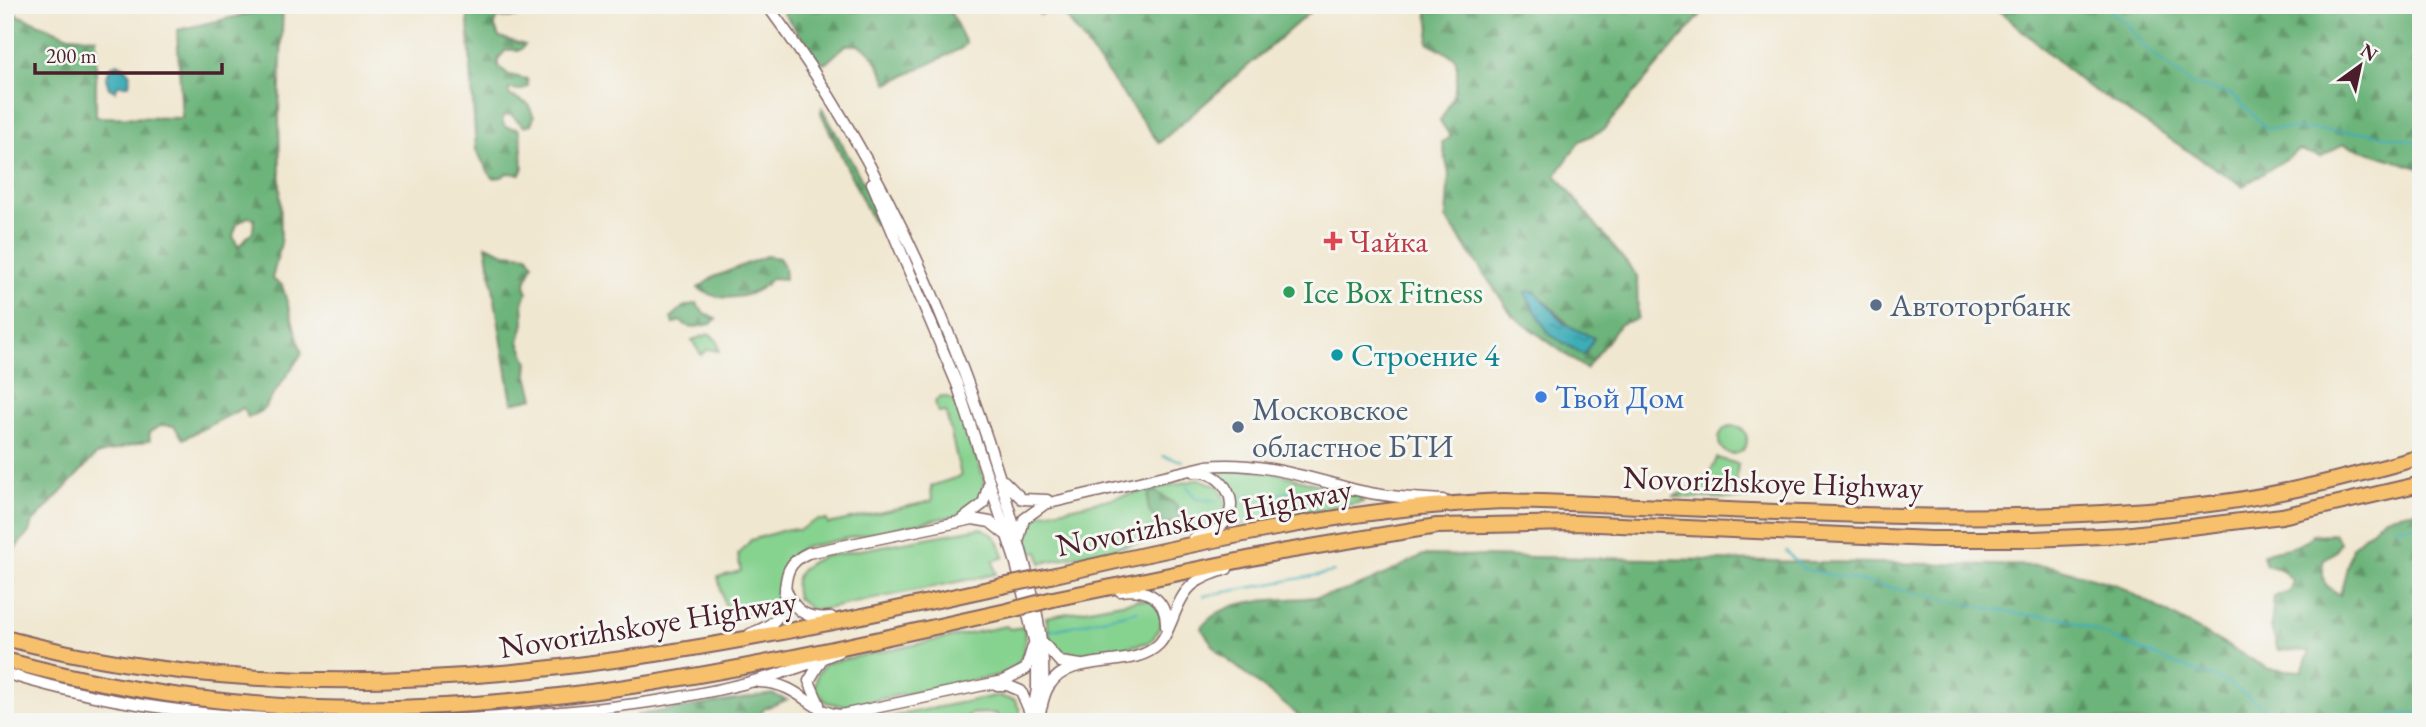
<svg xmlns="http://www.w3.org/2000/svg" width="2426" height="727" viewBox="0 0 2426 727" font-family="'EB Garamond',serif">
<style>
.green{fill:#86d28f;stroke:#68785d;stroke-width:2}
.forest{fill:url(#forest-firs);stroke:#5b6a52;stroke-width:2;fill-rule:evenodd}
.water{fill:url(#water-ripples);stroke:#446672;stroke-width:2}
.lines{fill:none;stroke-linecap:round;stroke-linejoin:round}
.stream{stroke:#3dadb8;stroke-width:2}
.minor-casing{stroke:#846565;stroke-width:13}
.highway-casing{stroke:#846565;stroke-width:18}
.minor{stroke:#fff;stroke-width:10}
.highway{stroke:#f7c06c;stroke-width:14}
.highway-bridge-casing{stroke:#846565;stroke-width:18;stroke-linecap:butt}
.highway-bridge{stroke:#f7c06c;stroke-width:14}
.health-dot{fill:#e0444e;stroke:#f6f6f2;stroke-width:2.5}
.leisure-dot{fill:#2e9e5b;stroke:#f6f6f2;stroke-width:2.5}
.service-dot{fill:#5c6f8a;stroke:#f6f6f2;stroke-width:2.5}
.culture-dot{fill:#0f9aa8;stroke:#f6f6f2;stroke-width:2.5}
.shop-dot{fill:#3f7fe0;stroke:#f6f6f2;stroke-width:2.5}
.labels{text-anchor:middle;dominant-baseline:central;stroke-width:6;stroke-linejoin:round;paint-order:stroke}
.health-label{font-size:32px;fill:#be3a42;stroke:#f6f6f2;text-anchor:start}
.leisure-label{font-size:32px;fill:#27864d;stroke:#f6f6f2;text-anchor:start}
.service-label{font-size:32px;fill:#4e5e75;stroke:#f6f6f2;text-anchor:start}
.culture-label{font-size:32px;fill:#0d838f;stroke:#f6f6f2;text-anchor:start}
.shop-label{font-size:32px;fill:#366cbe;stroke:#f6f6f2;text-anchor:start}
.street-label{font-size:32px;fill:#4a1f2b;stroke:#f6f6f2}
</style>
<defs>
<pattern id="forest-firs" width="22" height="20" patternUnits="userSpaceOnUse" patternTransform="scale(1.75)"><rect width="22" height="20" fill="#6cb47a"/><path d="M5 1l3.5 6h-7zM16 11l3.5 6h-7z" fill="#5b9264"/></pattern>
<pattern id="water-ripples" width="26" height="14" patternUnits="userSpaceOnUse" patternTransform="scale(1.75)"><rect width="26" height="14" fill="#3dadb8"/><path d="M2 4q2-2 4 0t4 0M15 11q2-2 4 0t4 0" fill="none" stroke="#358c96"/></pattern>
</defs>
<rect width="100%" height="100%" fill="#f6f6f2"/>
<filter id="ink" filterUnits="userSpaceOnUse"><feTurbulence type="fractalNoise" baseFrequency=".0143" numOctaves="2"/><feDisplacementMap in="SourceGraphic" scale="14" xChannelSelector="R" yChannelSelector="G"/><feConvolveMatrix kernelMatrix="1 2 1 2 8 2 1 2 1" color-interpolation-filters="sRGB"/></filter>
<filter id="wash" filterUnits="userSpaceOnUse"><feTurbulence type="fractalNoise" baseFrequency=".00686" numOctaves="4" result="noise"/><feDisplacementMap in="SourceGraphic" scale="28" xChannelSelector="R" yChannelSelector="G"/><feGaussianBlur stdDeviation="1.57" result="paint"/><feColorMatrix in="noise" values="0 0 0 0 0 0 0 0 0 0 0 0 0 0 0 0 0 1.4 0 .05"/><feComposite in="paint" operator="in"/></filter>
<g filter="url(#wash)">
<rect width="100%" height="100%" fill="#f0e7d0"/>
<path class="green" d="M 710,334 L 717,341 L 719,351 L 708,349 L 701,355 L 692,340 Z
M 941,396 L 950,398 L 959,409 L 984,479 L 982,499 L 962,514 L 801,548 C 752,582 815,609 727,615 L 718,577 L 741,571 L 738,555 L 751,540 L 788,529 L 799,530 L 817,520 L 827,520 L 828,524 L 932,501 L 931,486 L 961,476 L 946,412 L 938,412 L 935,402 Z
M1719 440a14 14 0 1 1 28 0a14 14 0 1 1-28 0Z
M 1717,458 L 1738,464 L 1736,480 L 1747,499 L 1673,497 C 1693,488 1709,480 1717,458 Z
M 1234,469 L 1269,471 L 1358,496 L 1363,502 L 1230,527 L 1236,508 L 1235,490 L 1215,470 Z
M 1200,479 L 1219,487 L 1226,504 L 1220,519 L 1203,530 L 1041,563 L 1038,552 L 1029,552 L 1027,528 L 1041,514 Z
M 981,528 C 996,534 1000,542 1004,557 L 993,561 L 996,574 L 820,610 L 811,609 L 797,598 C 791,575 802,566 822,557 Z
M 1138,600 L 1152,601 C 1166,616 1163,627 1150,642 L 1079,658 L 1067,658 L 1052,648 L 1046,617 Z
M 1006,626 L 1010,629 L 1024,627 C 1027,653 1024,664 1000,675 L 845,706 L 826,702 L 815,688 L 817,675 L 826,663 Z
M 995,696 L 1015,700 L 1020,710 L 1020,722 L 999,722 L 996,713 L 969,714 L 965,722 L 864,722 Z"/>
<path class="forest" d="M 467,5 L 531,5 L 517,17 L 497,18 L 494,24 L 499,37 L 525,45 L 520,50 L 506,50 L 498,59 L 498,66 L 509,75 L 527,79 L 528,86 L 522,90 L 509,89 L 509,95 L 528,104 L 534,117 L 531,124 L 525,127 L 511,115 L 504,115 L 502,120 L 505,127 L 518,129 C 523,137 522,158 523,168 L 520,174 L 507,173 L 502,177 L 492,178 L 476,150 Z
M 778,5 L 947,5 L 966,43 L 962,48 L 888,84 C 879,66 871,40 846,45 L 826,63 L 819,62 Z
M 1035,5 L 1318,5 L 1159,143 L 1058,6 L 1040,15 Z
M 1425,5 L 1709,5 L 1603,130 L 1580,141 L 1556,175 L 1637,276 L 1638,319 L 1620,324 L 1586,369 L 1513,316 L 1446,218 L 1449,174 L 1442,142 L 1451,137 L 1440,121 C 1452,102 1462,80 1455,58 L 1428,42 L 1430,26 ZM 1535,292 L 1573,329 L 1584,355 C 1559,337 1537,327 1535,292 Z
M 1993,5 L 2421,5 L 2421,169 L 2343,144 L 2320,157 L 2300,150 L 2243,186 L 2083,83 Z
M 283,6 L 279,113 L 281,243 L 272,279 L 282,285 L 302,353 L 263,410 L 248,418 L 243,408 L 183,439 L 174,426 L 162,425 L 149,432 L 150,440 L 96,455 L 32,523 L 29,532 L 5,560 L 5,10 L 69,36 L 96,38 L 96,117 L 182,118 L 177,30 ZM 248,217 L 254,218 L 253,231 L 238,247 L 233,236 L 237,224 Z
M 822,108 L 870,195 L 879,221 L 874,224 L 821,113 Z
M 486,245 L 505,253 L 528,255 L 533,264 L 525,283 L 527,293 L 523,302 L 524,323 L 519,342 L 528,362 L 527,372 L 534,398 L 512,403 Z
M 766,256 L 779,258 L 784,266 L 785,279 L 772,278 C 755,298 721,305 698,288 L 714,277 Z
M 696,303 L 704,313 L 716,319 L 711,324 L 691,328 L 679,321 L 673,324 L 671,318 L 683,307 Z
M 1155,491 L 1176,505 L 1180,517 L 1176,522 C 1156,526 1144,512 1149,493 Z
M 2421,510 L 2421,722 L 1307,722 L 1218,652 L 1201,628 C 1228,592 1283,603 1323,596 C 1358,590 1392,571 1423,555 L 2051,566 L 2117,585 L 2269,669 L 2302,671 L 2310,651 L 2278,650 L 2271,628 L 2274,597 L 2289,591 L 2293,581 L 2282,570 L 2266,565 L 2263,555 C 2280,546 2294,553 2312,535 L 2334,534 L 2340,542 L 2336,551 L 2323,560 C 2324,583 2318,581 2340,595 L 2352,547 L 2385,517 Z
M 772,694 L 787,700 L 765,708 L 755,722 L 639,722 L 637,715 Z"/>
<path class="water" d="M 117,63 L 125,67 L 130,75 L 129,85 L 118,85 L 115,91 L 109,88 L 106,78 L 111,67 Z
M 1528,291 L 1535,292 L 1565,324 L 1594,338 L 1584,355 L 1549,334 L 1525,293 Z"/>
<g class="lines">
<path class="stream" d="M 2110,5 L 2111,12 L 2128,24 L 2144,47 L 2191,84 L 2233,95 L 2266,128 L 2363,132 L 2421,142
M 1163,456 L 1183,461
M 1187,486 L 1196,499 L 1218,501
M 1243,497 L 1294,492 L 1315,503
M 2394,527 L 2421,525
M 1786,551 L 1803,569 L 2016,614 L 2064,618 L 2177,665 L 2225,681 L 2269,711 L 2318,722
M 1204,596 L 1334,572
M 1049,631 L 1138,611
M 2333,722 L 2421,712"/>
</g>
</g>
<g filter="url(#ink)">
<g class="lines">
<defs>
<path id="minor" d="M 767,5 C 881,158 960,337 1012,519 C 1030,582 1049,641 1042,706
M 872,183 L 957,384 L 1016,563 L 1037,653 L 1037,689 L 1031,722
M 1004,481 L 1022,499 L 1047,500
M 963,519 L 983,504 L 989,483
M 1194,538 C 1202,536 1212,533 1219,528 C 1246,507 1223,469 1194,472
M 1019,539 L 1024,519 L 1045,504 L 1207,466 C 1260,461 1305,477 1356,490 C 1385,497 1414,498 1443,500
M 785,587 C 793,610 806,620 831,617
M 1120,591 C 1146,587 1167,598 1166,626
M 750,634 C 758,630 769,627 775,620 C 795,598 772,569 808,553 L 973,519 L 990,522 L 1005,534
M 1045,645 L 1060,662 L 1081,665
M 5,673 C 126,711 252,721 378,722
M 759,682 C 801,683 811,714 841,715 L 1003,681 L 1026,669 L 1033,646
M 997,685 L 1007,685 L 1021,691 L 1031,715
M 819,704 L 809,681 L 822,659
M 426,722 C 560,712 714,707 838,652
M 1037,722 C 1042,710 1042,696 1049,686 C 1071,650 1132,672 1159,644 C 1165,638 1168,629 1172,620 C 1185,586 1192,580 1227,569"/>
<path id="highway" d="M 1046,577 C 1194,543 1351,507 1504,501 C 1729,507 1957,529 2182,507 C 2263,500 2343,479 2421,457
M 1053,599 L 1281,552 L 1437,526 L 1575,523 L 1931,539 L 2034,539 L 2124,535 L 2282,516 L 2421,484
M 5,638 C 339,727 672,659 1002,586
M 5,660 C 107,688 214,704 319,708 C 551,715 786,660 1011,610"/>
</defs>
<use href="#minor" class="minor-casing"/>
<use href="#highway" class="highway-casing"/>
<use href="#minor" class="minor"/>
<use href="#highway" class="highway"/>
<defs>
<path id="highway-bridge" d="M 1002,586 L 1046,577
M 1011,610 L 1053,599"/>
</defs>
<use href="#highway-bridge" class="highway-bridge-casing"/>
<use href="#highway-bridge" class="highway-bridge"/>
</g>
</g>
<path class="health-dot" d="M1329.5 230.5h7v7h7v7h-7v7h-7v-7h-7v-7h7z"/>
<circle class="leisure-dot" cx="1289" cy="292" r="7"/>
<g class="service-dot">
<circle cx="1876" cy="305" r="7"/>
<circle cx="1238" cy="427" r="7"/>
</g>
<circle class="culture-dot" cx="1337" cy="355" r="7"/>
<circle class="shop-dot" cx="1541" cy="397" r="7"/>
<g class="labels">
<g class="health-label">
<text x="1349" y="241">Чайка</text>
</g>
<g class="leisure-label">
<text x="1303" y="292">Ice Box Fitness</text>
</g>
<g class="service-label">
<text x="1890" y="305">Автоторгбанк</text>
<text x="1252" y="409">Московское<tspan x="1252" dy="37">областное БТИ</tspan></text>
</g>
<g class="culture-label">
<text x="1351" y="355">Строение 4</text>
</g>
<g class="shop-label">
<text x="1555" y="397">Твой Дом</text>
</g>
<g class="street-label">
<text transform="translate(1773 482) rotate(2)">Novorizhskoye Highway</text>
<text transform="translate(1204 517) rotate(-11)">Novorizhskoye Highway</text>
<text transform="translate(648 624) rotate(-9)">Novorizhskoye Highway</text>
</g>
</g>
<rect width="2426" height="727" fill="none" stroke="#f6f6f2" stroke-width="28"/>
<g transform="translate(2360 66) rotate(33)" stroke="#f6f6f2" stroke-width="5" paint-order="stroke">
<path d="M0-5L12 26L0 18L-12 26Z" fill="#4a1f2b"/>
<text y="-10" font-size="19" font-weight="bold" text-anchor="middle" fill="#4a1f2b">N</text>
</g>
<path d="M35 63v10h187v-10" fill="none" stroke="#4a1f2b" stroke-width="3.5"/>
<text x="46" y="63" font-size="21" fill="#4a1f2b" stroke="#f6f6f2" stroke-width="5" paint-order="stroke">200 m</text>
</svg>
